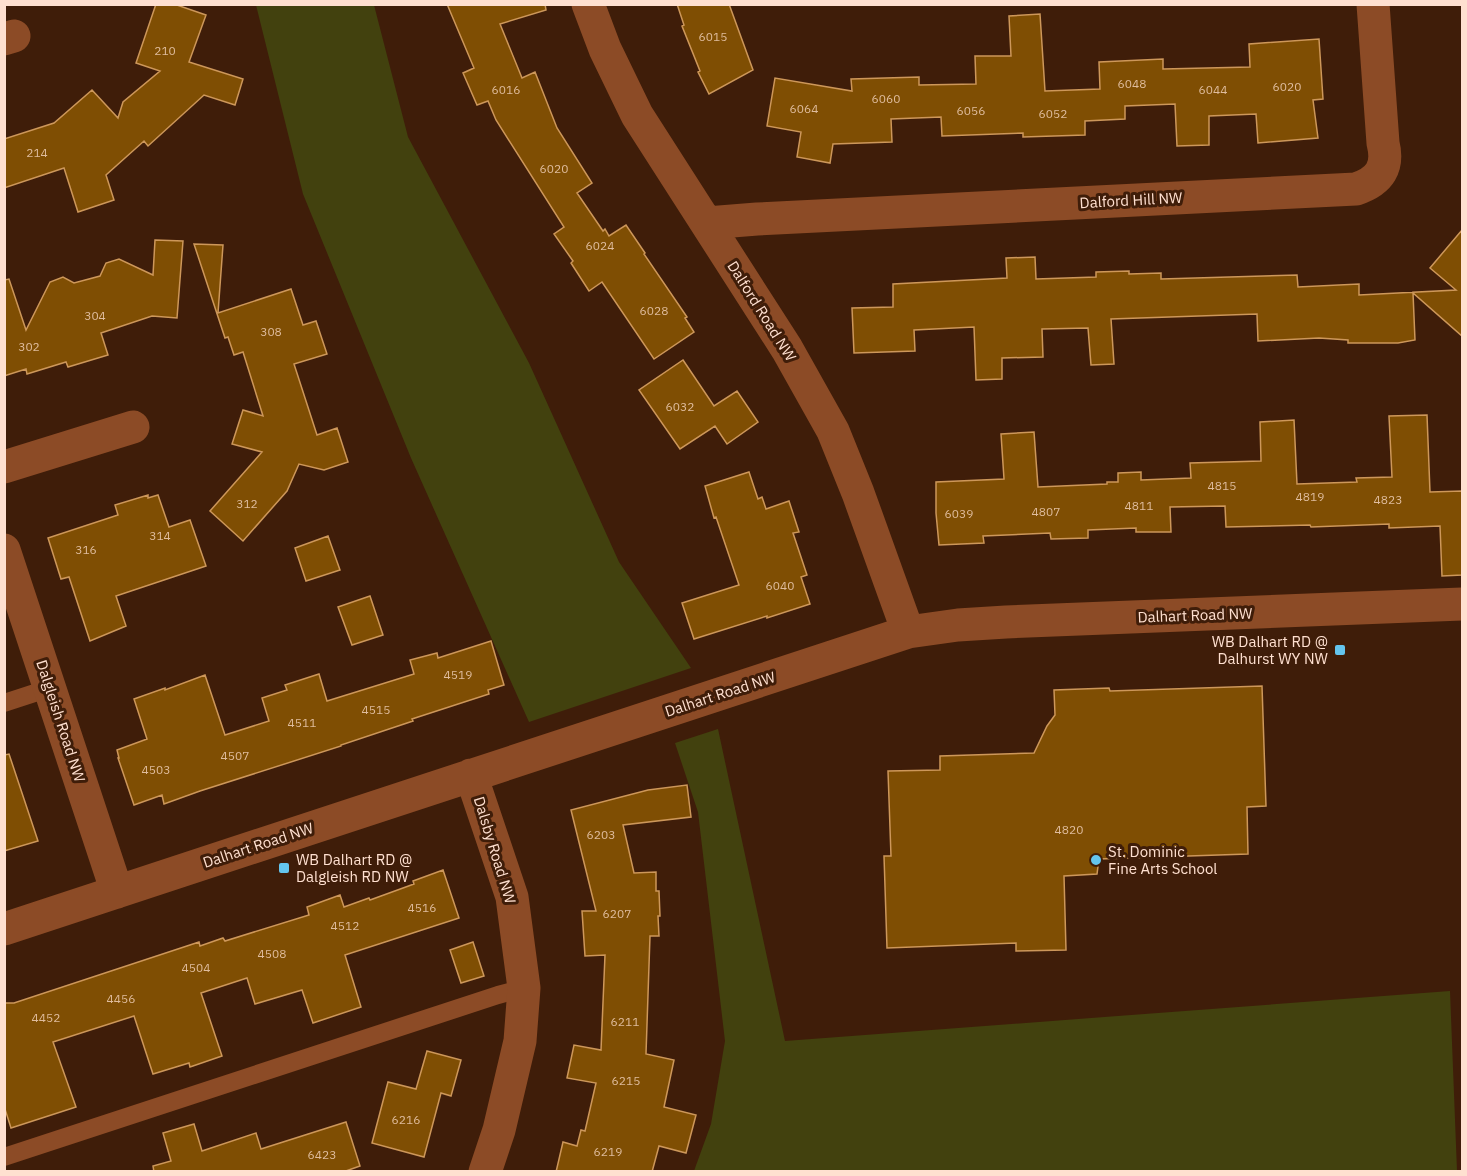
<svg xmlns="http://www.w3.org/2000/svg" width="1467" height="1176" viewBox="0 0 1467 1176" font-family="'IBM Plex Sans',sans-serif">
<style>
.green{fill:#42410e}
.building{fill:#7f4e03;stroke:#cd975a;stroke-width:1.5}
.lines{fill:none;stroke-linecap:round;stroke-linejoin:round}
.service{stroke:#8c4b26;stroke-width:18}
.minor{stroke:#8c4b26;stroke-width:33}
.poi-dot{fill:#64c5ee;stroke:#3f1d09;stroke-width:2}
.labels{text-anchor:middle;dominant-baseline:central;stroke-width:6;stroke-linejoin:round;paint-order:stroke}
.number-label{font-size:12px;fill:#dfbc9d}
.street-label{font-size:15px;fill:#ffe0d0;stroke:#3f1d09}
.poi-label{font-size:15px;fill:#ffe0d0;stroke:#3f1d09;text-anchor:start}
</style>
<rect width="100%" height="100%" fill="#3f1d09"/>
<path class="green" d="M 256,5 L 374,5 L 408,137 L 529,363 L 619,562 L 691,668 L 529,722 L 411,458 L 303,194 Z
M 718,729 L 785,1041 L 1450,991 L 1457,1171 L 694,1171 L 711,1124 L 725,1041 L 698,812 L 675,743 Z"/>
<path class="building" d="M 156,4 L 174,4 L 206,15 L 189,62 L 243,79 L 235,105 L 204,95 L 148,146 L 144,141 L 106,175 L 114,200 L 78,212 L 64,168 L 4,188 L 4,139 L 54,123 L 92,90 L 118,118 L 123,102 L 160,71 L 136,63 Z
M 447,4 L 545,4 L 546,10 L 500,24 L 522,78 L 535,72 L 557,128 L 592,183 L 577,193 L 603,231 L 605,229 L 609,236 L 626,225 L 645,253 L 644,254 L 687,317 L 685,318 L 694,332 L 654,359 L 602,282 L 589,291 L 571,263 L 573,261 L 554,234 L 564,227 L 496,120 L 488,101 L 477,105 L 463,73 L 474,68 Z
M 677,4 L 729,4 L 753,70 L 709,94 L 698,72 L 700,71 L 682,26 L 684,25 Z
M 1040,14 L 1045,91 L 1100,89 L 1099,62 L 1163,59 L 1163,69 L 1250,67 L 1249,44 L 1319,39 L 1323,99 L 1313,100 L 1318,138 L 1258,143 L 1256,114 L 1209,116 L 1209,145 L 1177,146 L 1175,104 L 1125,106 L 1125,119 L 1085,121 L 1085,135 L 1023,137 L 1023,133 L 942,136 L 941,117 L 891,119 L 892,142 L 833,144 L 830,163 L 797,157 L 801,132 L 767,126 L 775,78 L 852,91 L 851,79 L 919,77 L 919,85 L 976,84 L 975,56 L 1011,56 L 1009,16 Z
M 1462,230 L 1462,336 L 1413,293 L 1415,340 L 1398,343 L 1348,343 L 1348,340 L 1319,338 L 1258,341 L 1257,314 L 1111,319 L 1114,364 L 1091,365 L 1088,328 L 1042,329 L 1043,357 L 1002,358 L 1002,379 L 976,380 L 974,327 L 914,330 L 915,351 L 854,353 L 852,308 L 893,307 L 893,284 L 1007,278 L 1006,258 L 1035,257 L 1036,279 L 1096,277 L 1096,272 L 1129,271 L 1129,274 L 1161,273 L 1161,279 L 1297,275 L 1298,287 L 1359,284 L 1359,295 L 1456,290 L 1430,268 Z
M 155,240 L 183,241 L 177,318 L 152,316 L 101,333 L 108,355 L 68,367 L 66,362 L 27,374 L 26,369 L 4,376 L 4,280 L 9,279 L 26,330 L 50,282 L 63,277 L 74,283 L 100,276 L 106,263 L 119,259 L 153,275 Z
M 194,244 L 223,245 L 218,313 L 291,289 L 303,325 L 316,321 L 327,354 L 294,364 L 317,435 L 337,428 L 348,462 L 324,470 L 299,464 L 287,491 L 243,541 L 210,511 L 262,452 L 232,444 L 243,410 L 263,416 L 243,352 L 234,355 L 228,337 L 225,338 Z
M 683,360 L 714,406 L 737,391 L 758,422 L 727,444 L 715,426 L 680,449 L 639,390 Z
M 1427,415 L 1430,492 L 1462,491 L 1462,575 L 1442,576 L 1440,526 L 1389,528 L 1389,524 L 1311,527 L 1310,525 L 1226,527 L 1225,506 L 1170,507 L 1171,532 L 1136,532 L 1136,528 L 1088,530 L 1088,538 L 1051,539 L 1050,533 L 983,536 L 984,543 L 939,545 L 936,513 L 936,482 L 1004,479 L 1001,434 L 1034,432 L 1038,487 L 1107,484 L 1107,482 L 1118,482 L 1118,473 L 1141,472 L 1141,480 L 1191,478 L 1190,463 L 1261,461 L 1260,422 L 1294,420 L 1297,484 L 1357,482 L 1356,478 L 1392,477 L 1389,416 Z
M 749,472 L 758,499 L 762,497 L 766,509 L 789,501 L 799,532 L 793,533 L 807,575 L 801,577 L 810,604 L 767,618 L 767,616 L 694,639 L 682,603 L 739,585 L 716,517 L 714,518 L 705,486 Z
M 148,495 L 148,498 L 158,495 L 169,527 L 190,520 L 206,566 L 116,596 L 126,626 L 90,641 L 69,577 L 61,579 L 48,538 L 118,515 L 115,505 Z
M 328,536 L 340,570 L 306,581 L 295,548 Z
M 370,596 L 383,635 L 352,645 L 338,607 Z
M 491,641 L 504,685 L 488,690 L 489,694 L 412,719 L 413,721 L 341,745 L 341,746 L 200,791 L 164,804 L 162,795 L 134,805 L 118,758 L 119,758 L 117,750 L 147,739 L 134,699 L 165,688 L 165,690 L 205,675 L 225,735 L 269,721 L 262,698 L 287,690 L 285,685 L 319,674 L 327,701 L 414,674 L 410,660 L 437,653 L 438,658 Z
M 1262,686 L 1266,806 L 1247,807 L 1248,854 L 1099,859 L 1097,874 L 1064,876 L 1066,950 L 1016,951 L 1016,943 L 887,948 L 884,856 L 891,856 L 888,771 L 940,770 L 940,756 L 1034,753 L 1047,726 L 1055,715 L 1054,690 L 1109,688 L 1110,691 Z
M 9,754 L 38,841 L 4,851 L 4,755 Z
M 687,785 L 691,817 L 623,825 L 634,873 L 656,872 L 656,891 L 659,891 L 660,916 L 658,916 L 659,936 L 650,936 L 646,1054 L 674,1060 L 664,1107 L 696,1115 L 686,1153 L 659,1146 L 652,1172 L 556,1172 L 563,1142 L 577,1146 L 581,1130 L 585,1131 L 596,1083 L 567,1078 L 574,1045 L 601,1050 L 605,955 L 585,956 L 582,911 L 596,911 L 571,810 L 648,790 Z
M 443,870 L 459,918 L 345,955 L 361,1007 L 313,1023 L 302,990 L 255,1004 L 247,978 L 201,993 L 222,1056 L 190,1067 L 189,1063 L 153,1074 L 134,1016 L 53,1042 L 76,1107 L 11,1128 L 4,1106 L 4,1003 L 14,1003 L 199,942 L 200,946 L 223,938 L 225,941 L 309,915 L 307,907 L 340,895 L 344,907 L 369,898 L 370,900 L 414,884 L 413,881 Z
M 473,942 L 484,976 L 461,983 L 450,950 Z
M 427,1051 L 461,1060 L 451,1096 L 441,1093 L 424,1157 L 372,1143 L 388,1082 L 416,1089 Z
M 346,1122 L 360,1166 L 343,1172 L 154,1172 L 153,1166 L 171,1161 L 163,1133 L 194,1124 L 202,1151 L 256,1133 L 261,1149 Z"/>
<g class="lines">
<path class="service" d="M 4,703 L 50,688
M 4,1157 L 498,995 L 524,988"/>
<path class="minor" d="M 588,4 L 605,49 L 637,115 L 787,349 L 833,431 L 858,493 L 908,632
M 4,39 L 14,36
M 707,223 L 757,219 L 1356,189 C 1380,181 1389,167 1383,143 L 1373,4
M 4,467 L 133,427
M 4,550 L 117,892
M 471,775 L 512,897 L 524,988 L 520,1041 L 499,1130 L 485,1172
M 4,929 L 908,632 L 958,625 L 1006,622 L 1462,604"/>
</g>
<g class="poi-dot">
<rect x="1334" y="644" width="12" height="12" rx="3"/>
<circle cx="1096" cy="860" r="6"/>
<rect x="278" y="862" width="12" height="12" rx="3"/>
</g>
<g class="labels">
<g class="number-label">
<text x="713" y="36">6015</text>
<text x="165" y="50">210</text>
<text x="1132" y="83">6048</text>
<text x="1287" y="86">6020</text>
<text x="506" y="89">6016</text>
<text x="1213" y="89">6044</text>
<text x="886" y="98">6060</text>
<text x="804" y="108">6064</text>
<text x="971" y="110">6056</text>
<text x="1053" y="113">6052</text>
<text x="37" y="152">214</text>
<text x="554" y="168">6020</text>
<text x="600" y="245">6024</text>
<text x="654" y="310">6028</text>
<text x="95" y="315">304</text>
<text x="271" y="331">308</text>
<text x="29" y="346">302</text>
<text x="680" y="406">6032</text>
<text x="1222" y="485">4815</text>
<text x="1310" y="496">4819</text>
<text x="1388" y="499">4823</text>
<text x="247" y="503">312</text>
<text x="1139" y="505">4811</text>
<text x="1046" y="511">4807</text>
<text x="959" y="513">6039</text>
<text x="160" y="535">314</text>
<text x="86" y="549">316</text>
<text x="780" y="585">6040</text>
<text x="458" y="674">4519</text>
<text x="376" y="709">4515</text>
<text x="302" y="722">4511</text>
<text x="235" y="755">4507</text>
<text x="156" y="769">4503</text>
<text x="1069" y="829">4820</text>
<text x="601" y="834">6203</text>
<text x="422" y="907">4516</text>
<text x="617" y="913">6207</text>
<text x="345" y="925">4512</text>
<text x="272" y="953">4508</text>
<text x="196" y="967">4504</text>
<text x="121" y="998">4456</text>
<text x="46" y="1017">4452</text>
<text x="625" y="1021">6211</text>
<text x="626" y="1080">6215</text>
<text x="406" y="1119">6216</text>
<text x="608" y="1151">6219</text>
<text x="322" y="1154">6423</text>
</g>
<g class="street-label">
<text transform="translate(1131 200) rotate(-3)">Dalford Hill NW</text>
<text transform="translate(762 311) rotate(58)">Dalford Road NW</text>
<text transform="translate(1195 615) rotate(-2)">Dalhart Road NW</text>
<text transform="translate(720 694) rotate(-18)">Dalhart Road NW</text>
<text transform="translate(61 721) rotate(72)">Dalgleish Road NW</text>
<text transform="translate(258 845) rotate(-18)">Dalhart Road NW</text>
<text transform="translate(495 850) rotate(73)">Dalsby Road NW</text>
</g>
<g class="poi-label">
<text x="1328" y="641" text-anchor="end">WB Dalhart RD @<tspan x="1328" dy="17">Dalhurst WY NW</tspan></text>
<text x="1108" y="851">St. Dominic<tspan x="1108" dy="17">Fine Arts School</tspan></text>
<text x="296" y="859">WB Dalhart RD @<tspan x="296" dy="17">Dalgleish RD NW</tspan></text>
</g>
</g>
<rect width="1467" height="1176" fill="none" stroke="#ffe0d0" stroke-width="12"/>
</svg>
